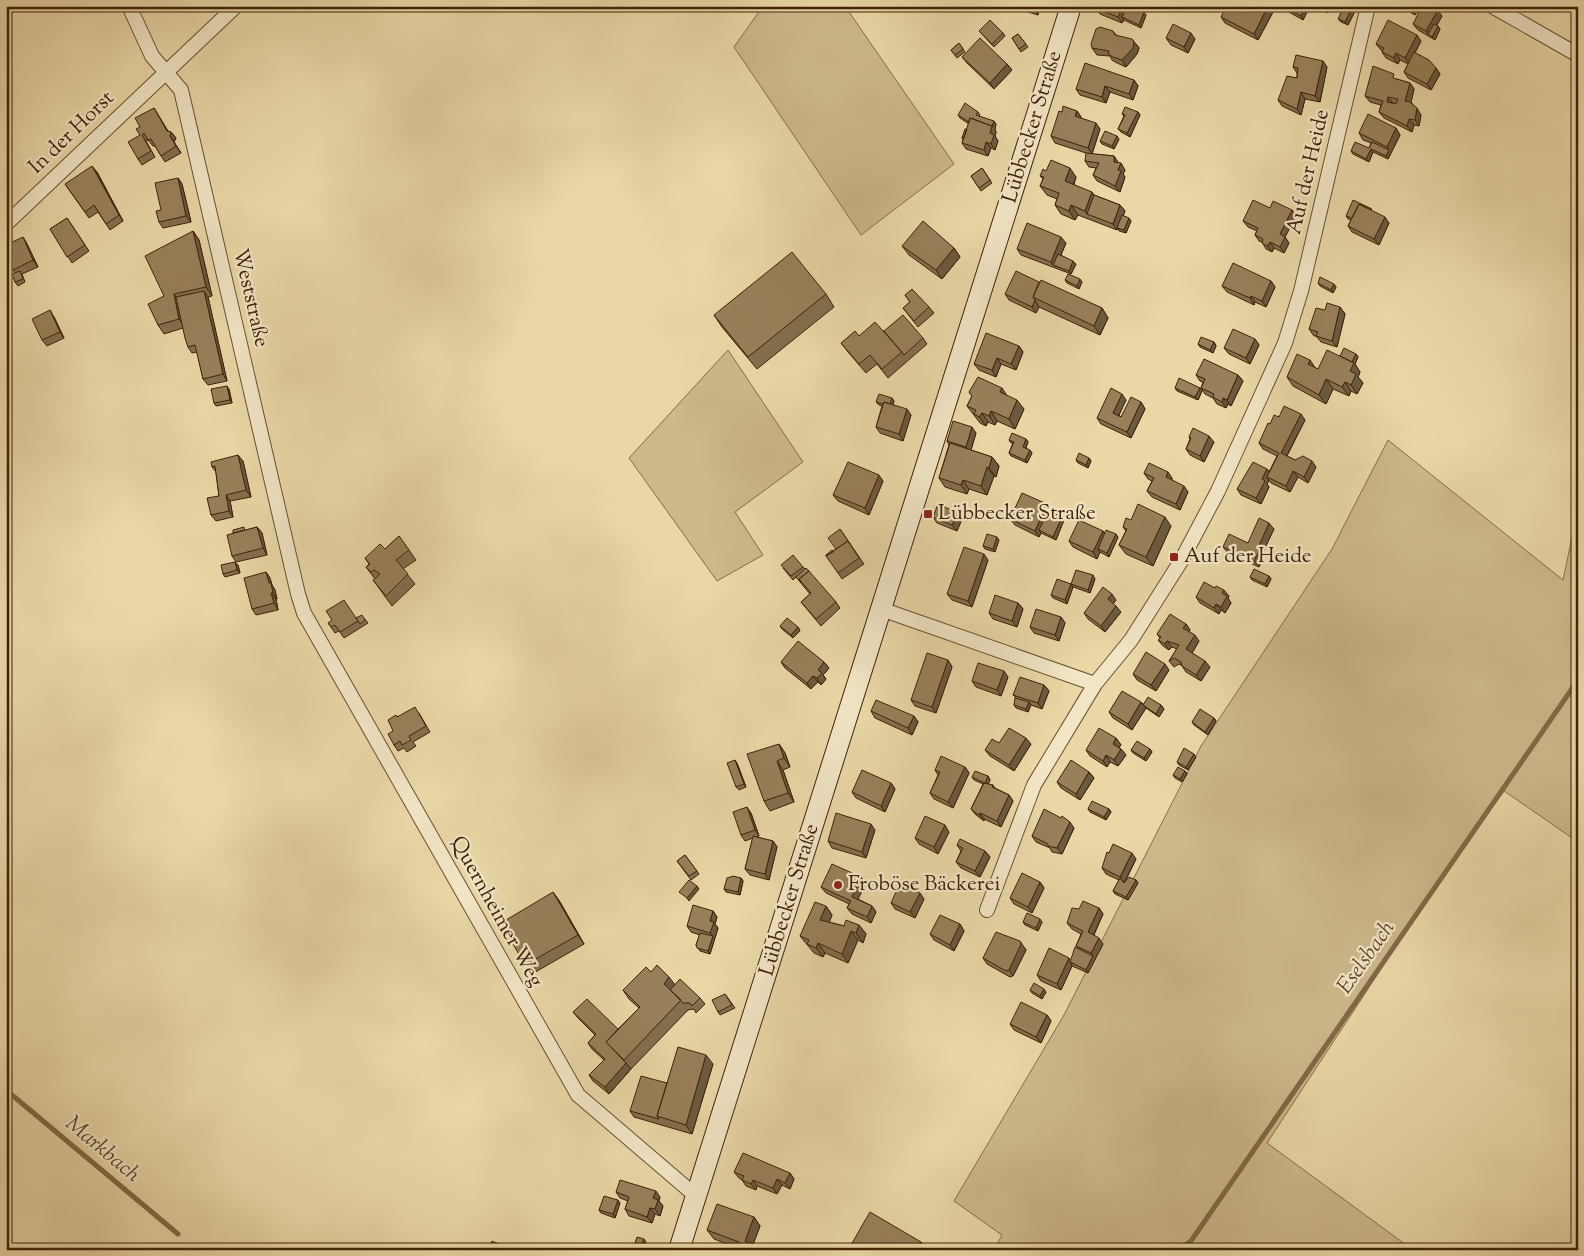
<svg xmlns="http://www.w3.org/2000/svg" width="1584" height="1256" viewBox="0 0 1584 1256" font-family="'Sorts Mill Goudy',serif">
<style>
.green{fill:#ccb88b;stroke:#866d4a}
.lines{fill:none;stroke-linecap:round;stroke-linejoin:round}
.stream{stroke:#836946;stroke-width:5}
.street-casing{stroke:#6a4f30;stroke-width:16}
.secondary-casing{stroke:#402208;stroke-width:22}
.street{stroke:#f1e5c5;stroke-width:14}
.secondary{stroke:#f1e5c5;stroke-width:20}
.wall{fill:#836e4d;stroke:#402208}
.shaded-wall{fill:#6a5a3f;stroke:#402208}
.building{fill:#98805a;stroke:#402208;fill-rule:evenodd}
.poi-dot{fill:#8f2418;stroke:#f1e5c5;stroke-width:2}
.labels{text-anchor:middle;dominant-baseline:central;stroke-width:4.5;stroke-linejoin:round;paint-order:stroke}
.street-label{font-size:21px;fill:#402208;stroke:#f1e5c5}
.poi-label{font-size:21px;fill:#402208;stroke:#f1e5c5;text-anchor:start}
.water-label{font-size:22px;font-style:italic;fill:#624627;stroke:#f1e5c5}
</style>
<rect width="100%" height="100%" fill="#e9d7a6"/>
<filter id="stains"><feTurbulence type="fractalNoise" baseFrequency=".004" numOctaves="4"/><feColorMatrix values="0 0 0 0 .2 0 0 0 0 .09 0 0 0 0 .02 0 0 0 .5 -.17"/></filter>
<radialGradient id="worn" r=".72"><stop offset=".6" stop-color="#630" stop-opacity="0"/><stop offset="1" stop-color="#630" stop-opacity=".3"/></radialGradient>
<path class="green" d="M 763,6 L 850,6 L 847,9 L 954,164 L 861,235 L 734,47 Z
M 728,350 L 803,462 L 735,512 L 763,555 L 717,581 L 629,458 Z
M 1388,440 L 1563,580 L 1578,509 L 1578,842 L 1504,791 L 1442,876 L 1267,1143 L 1413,1250 L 994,1250 L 1002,1235 L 954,1201 L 1064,1015 L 1201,746 L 1332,549 Z"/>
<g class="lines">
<path class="stream" d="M 6,1090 L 178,1234
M 1178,1250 L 1191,1241 L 1578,680"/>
<defs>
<path id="street" d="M 129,6 L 152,56 L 181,90 L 298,594 L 304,613 L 578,1095 L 696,1196
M 1492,6 L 1578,55
M 6,224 L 236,6
M 881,609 L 1095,684
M 987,910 L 1034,785 L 1095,684 L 1131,640 L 1181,561 L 1218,491 L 1285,343 L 1301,291 L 1368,6"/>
<path id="secondary" d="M 679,1250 L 1071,6"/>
</defs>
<use href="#street" class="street-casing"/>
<use href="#secondary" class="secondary-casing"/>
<use href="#street" class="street"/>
<use href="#secondary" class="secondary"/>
</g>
<path class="wall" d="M 1008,6 L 1040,6 L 1038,15 Z
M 1286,6 L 1310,6 L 1303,20 L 1287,11 L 1285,8 Z
M 1314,6 L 1331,6 L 1328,13 Z
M 1400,6 L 1421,6 L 1415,15 Z
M 1096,8 L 1146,15 L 1141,28 L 1124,20 L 1122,23 L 1100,14 Z
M 1257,8 L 1273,12 L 1258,40 L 1225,23 L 1221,17 Z
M 1355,11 L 1348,25 L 1341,22 L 1338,19 Z
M 1442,16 L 1437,25 L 1440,29 L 1435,40 L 1418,30 L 1413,24 Z
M 979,31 L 1003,33 L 1005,36 L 994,47 Z
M 1113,31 L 1116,35 L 1137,45 L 1139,48 L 1137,54 L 1126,67 L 1117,63 L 1112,60 L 1110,56 L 1097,55 L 1092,48 Z
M 1018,34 L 1028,47 L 1021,52 L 1012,38 Z
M 1166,38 L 1195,39 L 1188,53 L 1171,45 Z
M 1421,41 L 1415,53 L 1436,68 L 1440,74 L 1431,90 L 1408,78 L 1404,72 L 1408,64 L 1400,60 L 1398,64 L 1386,58 L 1382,52 L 1383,51 L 1381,50 L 1376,44 Z
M 959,43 L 965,52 L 957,58 L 951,50 Z
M 962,57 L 1007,64 L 1012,70 L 994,89 L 967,63 Z
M 1293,67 L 1327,67 L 1320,102 L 1305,99 L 1301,115 L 1282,106 L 1278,100 L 1297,78 L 1297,73 Z
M 1397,79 L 1410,83 L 1414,89 L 1411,102 L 1421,115 L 1419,126 L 1414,125 L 1412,132 L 1384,118 L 1379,112 L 1381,105 L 1370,102 L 1365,96 Z
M 1134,80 L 1138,86 L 1133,100 L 1110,92 L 1106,103 L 1080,95 L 1076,89 Z
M 154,108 L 168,131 L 171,132 L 176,138 L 174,142 L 181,153 L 165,162 L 155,146 L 153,146 L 148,140 L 146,141 L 155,157 L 142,165 L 138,159 L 140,135 L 140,127 Z
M 1077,111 L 1081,117 L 1081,118 L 1100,129 L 1092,154 L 1114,156 L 1118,163 L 1125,170 L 1123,174 L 1125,177 L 1120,192 L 1097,181 L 1093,175 L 1096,168 L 1089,167 L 1085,161 L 1089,154 L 1055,143 L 1051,136 L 1062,112 Z
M 978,112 L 980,115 L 979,116 L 996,124 L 995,129 L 996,132 L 995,136 L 998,141 L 995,150 L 991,148 L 988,156 L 966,149 L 962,143 L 963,140 L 962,138 L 967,129 L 969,124 L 960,118 L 958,115 Z
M 1138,112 L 1140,115 L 1130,137 L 1121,132 L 1118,129 L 1124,116 L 1122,114 Z
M 1396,128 L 1400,135 L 1388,159 L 1373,152 L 1369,162 L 1353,154 L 1351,151 L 1369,148 L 1371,143 L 1363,140 L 1359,133 Z
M 1119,139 L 1114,149 L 1102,144 L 1100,141 Z
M 982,168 L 992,183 L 981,191 L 971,176 Z
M 1046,171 L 1076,177 L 1074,185 L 1094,195 L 1120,205 L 1125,211 L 1123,216 L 1131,221 L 1126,233 L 1119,231 L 1118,228 L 1117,230 L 1078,215 L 1075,220 L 1061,214 L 1055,205 L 1057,199 L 1047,195 L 1040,186 L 1043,179 L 1040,176 Z
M 97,172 L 123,221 L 110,230 L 98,212 L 89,218 L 65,184 Z
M 178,178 L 182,184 L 191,222 L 163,228 L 159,222 L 161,210 Z
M 1270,208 L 1292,210 L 1296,216 L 1285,237 L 1289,243 L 1284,253 L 1274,248 L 1272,252 L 1266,249 L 1262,242 L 1259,241 L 1255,235 L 1257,231 L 1248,227 L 1243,221 Z
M 1346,216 L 1389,223 L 1379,245 L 1352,232 L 1348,226 L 1351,220 L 1348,219 Z
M 67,218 L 89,251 L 72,263 L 50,229 Z
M 193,231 L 199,240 L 212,296 L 208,297 L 227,381 L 208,385 L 203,379 L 197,352 L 192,353 L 188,347 L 183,328 L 164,334 L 158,325 L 164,296 Z
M 23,237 L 27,244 L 38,267 L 22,274 L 25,282 L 18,286 L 15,282 L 15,273 L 13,270 Z
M 1066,243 L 1061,255 L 1076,264 L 1071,274 L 1021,255 L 1017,249 Z
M 902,246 L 954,248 L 960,257 L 942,279 L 909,255 Z
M 1065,280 L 1082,282 L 1079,289 L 1067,283 Z
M 1271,281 L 1275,287 L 1266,307 L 1255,302 L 1254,305 L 1227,292 L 1222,286 Z
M 1039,282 L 1102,308 L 1108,318 L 1100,335 L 1039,307 L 1036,313 L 1009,300 L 1005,294 Z
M 1318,283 L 1336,287 L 1333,293 L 1320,286 Z
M 826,294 L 834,307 L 757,369 L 722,327 L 714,315 Z
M 905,295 L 929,307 L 934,313 L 918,327 L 903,308 L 910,302 Z
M 1340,307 L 1345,314 L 1337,347 L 1321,342 L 1316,336 L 1314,336 L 1309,329 L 1325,310 Z
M 54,317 L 64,338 L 47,346 L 42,340 Z
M 884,331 L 923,338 L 927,344 L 888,378 L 877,364 L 866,373 L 848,352 L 841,343 L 859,336 Z
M 1255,339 L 1259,345 L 1250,364 L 1229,354 L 1224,348 Z
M 1214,342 L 1216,346 L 1213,353 L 1200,347 L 1198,344 Z
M 1019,346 L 1023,352 L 1016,370 L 1001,364 L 996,377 L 979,370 L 974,364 Z
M 1356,354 L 1358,357 L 1355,364 L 1360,372 L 1358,377 L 1363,383 L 1357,394 L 1351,391 L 1349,396 L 1333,389 L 1326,404 L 1293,386 L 1287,377 L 1315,368 L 1318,369 L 1340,356 Z
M 1196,375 L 1238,375 L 1243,381 L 1231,406 L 1228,404 L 1226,408 L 1217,404 L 1213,398 L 1205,394 L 1201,388 L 1203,382 L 1200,381 Z
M 1175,388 L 1202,391 L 1198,400 L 1177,391 Z
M 229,389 L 232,403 L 216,406 L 214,403 Z
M 969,392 L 1007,396 L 1024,409 L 1015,429 L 997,421 L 995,425 L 988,422 L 986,426 L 980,423 L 967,406 L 972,396 Z
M 1126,400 L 1119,415 L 1121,417 L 1141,402 L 1145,409 L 1131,438 L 1101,424 L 1097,418 Z
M 894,401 L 893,405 L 911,415 L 903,441 L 880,433 L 876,427 L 882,406 L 879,405 L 876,402 Z
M 1279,417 L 1305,420 L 1287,456 L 1295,460 L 1316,467 L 1308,483 L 1298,477 L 1290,492 L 1271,483 L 1269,480 L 1267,484 L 1269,487 L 1261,504 L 1241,495 L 1237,489 L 1267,469 L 1269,472 L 1277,456 L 1263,449 L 1259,443 L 1270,424 Z
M 976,433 L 971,450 L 992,457 L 999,466 L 996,477 L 994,476 L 987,495 L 969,489 L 967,494 L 945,487 L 939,478 L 949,445 L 947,441 Z
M 1189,437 L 1214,442 L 1204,462 L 1190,455 L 1186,449 L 1190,439 Z
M 1026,439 L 1028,442 L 1026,448 L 1032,453 L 1027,463 L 1011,456 L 1009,453 L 1013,443 L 1011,443 L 1009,440 Z
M 1089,458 L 1091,461 L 1088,468 L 1078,463 L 1076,460 Z
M 243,461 L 251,497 L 230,501 L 233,517 L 216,521 L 211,515 L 219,496 L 216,472 L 212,467 Z
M 1144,473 L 1172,478 L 1172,480 L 1188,492 L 1180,510 L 1152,497 L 1147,491 L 1152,481 L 1148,479 Z
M 883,481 L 869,515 L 838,501 L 833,495 Z
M 1051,510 L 1051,512 L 1064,520 L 1056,540 L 1041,533 L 1039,537 L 1015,525 L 1010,519 Z
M 933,517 L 962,519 L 957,531 L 937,523 Z
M 1131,520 L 1171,526 L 1153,566 L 1126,554 L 1119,545 L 1126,531 L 1123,527 Z
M 257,527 L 262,533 L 267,555 L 236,562 L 232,556 L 246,530 Z
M 840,529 L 864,564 L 842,579 L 826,555 L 836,549 Z
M 1274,529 L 1263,552 L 1264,555 L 1259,567 L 1228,553 L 1223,547 L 1248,543 Z
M 1103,531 L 1105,533 L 1118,537 L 1109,557 L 1100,552 L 1097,559 L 1073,547 L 1069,541 Z
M 399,536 L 416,560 L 403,569 L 415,584 L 392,606 L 373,580 L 375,579 L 366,567 L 369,564 L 365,558 L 385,549 Z
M 999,540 L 995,552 L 985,549 L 983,546 Z
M 988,560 L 972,607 L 952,600 L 947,594 Z
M 238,565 L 240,573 L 225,577 L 223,574 Z
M 803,567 L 836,602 L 840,608 L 821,626 L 801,602 L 810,594 L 796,577 L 793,580 L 783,568 Z
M 266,572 L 270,578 L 272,585 L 275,590 L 277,599 L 276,599 L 278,610 L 256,615 L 252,609 Z
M 1269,576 L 1271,579 L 1267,587 L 1252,580 L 1250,577 Z
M 1095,579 L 1090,593 L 1073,587 L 1067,604 L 1053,598 L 1051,595 L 1071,584 Z
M 1229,596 L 1228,598 L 1231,603 L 1225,613 L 1221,610 L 1219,614 L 1200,603 L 1196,597 Z
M 1116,600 L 1113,604 L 1121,612 L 1105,632 L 1088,619 L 1084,613 Z
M 1018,603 L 1023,609 L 1017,627 L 993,619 L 989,613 Z
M 1061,617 L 1065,623 L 1059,641 L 1034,633 L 1030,627 Z
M 356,618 L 364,618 L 368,623 L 344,638 L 339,631 L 335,633 L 328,623 Z
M 1186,624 L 1190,630 L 1189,631 L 1199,641 L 1192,653 L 1210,667 L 1201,681 L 1186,672 L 1182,666 L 1179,664 L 1174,667 L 1169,661 L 1177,649 L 1172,647 L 1169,650 L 1163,646 L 1158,640 L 1160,638 L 1157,634 Z
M 780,626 L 798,627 L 800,631 L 793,638 L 782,629 Z
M 948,660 L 952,667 L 936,713 L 915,706 L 911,700 Z
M 781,662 L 824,662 L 829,668 L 823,675 L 826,679 L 821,685 L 818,682 L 811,689 L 785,668 Z
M 1169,670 L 1156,691 L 1137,680 L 1133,674 Z
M 1008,677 L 1001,696 L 976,687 L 972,681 Z
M 1044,685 L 1049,691 L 1042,709 L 1031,705 L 1028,712 L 1016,708 L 1014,705 L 1016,698 L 1013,695 Z
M 1141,702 L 1143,704 L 1161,705 L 1164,709 L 1159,717 L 1146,708 L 1132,730 L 1113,718 L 1109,712 Z
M 871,711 L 914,716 L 918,722 L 912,735 L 875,718 Z
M 419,713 L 430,732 L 413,742 L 416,746 L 407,752 L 404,748 L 398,751 L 394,745 L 393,731 L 397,717 Z
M 1214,718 L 1216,721 L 1208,735 L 1194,725 L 1192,722 Z
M 1116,738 L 1121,745 L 1119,747 L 1126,755 L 1118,766 L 1110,762 L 1107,767 L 1090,756 L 1086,750 Z
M 999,743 L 1031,744 L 1014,771 L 990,756 L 985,750 Z
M 779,744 L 785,753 L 790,767 L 783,770 L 794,802 L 770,811 L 764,801 Z
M 1150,749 L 1152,752 L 1146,761 L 1133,753 L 1131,750 Z
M 1196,757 L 1188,770 L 1179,765 L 1177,762 Z
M 737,763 L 746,787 L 739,790 L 736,787 Z
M 965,767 L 969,773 L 953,808 L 934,799 L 930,793 L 938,775 L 935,770 Z
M 1185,771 L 1187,774 L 1182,782 L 1175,778 L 1173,775 Z
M 1089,772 L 1094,778 L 1080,800 L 1061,788 L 1057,782 Z
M 988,776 L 990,780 L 988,784 L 993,785 L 995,788 L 1009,795 L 1013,801 L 1001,827 L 984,819 L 984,821 L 976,815 L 971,809 L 983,784 L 974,780 L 972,777 Z
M 891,783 L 895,789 L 885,812 L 856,798 L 852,792 Z
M 1088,809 L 1109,809 L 1111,812 L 1106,820 L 1090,812 Z
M 751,813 L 759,836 L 756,837 L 773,841 L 777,847 L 769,880 L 750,875 L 745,869 L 753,838 L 745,841 L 741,835 Z
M 1061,818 L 1074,828 L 1062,854 L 1052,852 L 1050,848 L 1036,842 L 1032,836 Z
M 875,830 L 866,858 L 832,848 L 828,841 Z
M 949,832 L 938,854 L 919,844 L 915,838 Z
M 957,845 L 985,851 L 990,857 L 980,877 L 961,868 L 956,862 L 961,851 Z
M 685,855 L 699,874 L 691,880 L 677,861 Z
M 1136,859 L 1125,882 L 1136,880 L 1138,883 L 1128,900 L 1115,894 L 1113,891 L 1119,880 L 1106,874 L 1102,868 Z
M 861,877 L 866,883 L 858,899 L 872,906 L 876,912 L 871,923 L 852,914 L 847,908 L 849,904 L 826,893 L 821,887 Z
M 741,878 L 743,881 L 740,895 L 726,892 L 724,889 Z
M 1040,882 L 1044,888 L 1032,913 L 1014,904 L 1010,898 Z
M 553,892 L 560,902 L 584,944 L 532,974 L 525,965 Z
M 924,899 L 915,918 L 895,909 L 891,903 Z
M 826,906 L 832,915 L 829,922 L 844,926 L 859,925 L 866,934 L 863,943 L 858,940 L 848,963 L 825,953 L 823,957 L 814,953 L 800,936 Z
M 1099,908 L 1103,914 L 1094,935 L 1103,944 L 1088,973 L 1072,966 L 1061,990 L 1041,981 L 1037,975 L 1071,960 L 1078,949 L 1076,946 L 1081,934 L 1072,929 L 1067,923 L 1079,909 Z
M 713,911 L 717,917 L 715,924 L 718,928 L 710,954 L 700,951 L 696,945 L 700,935 L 691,932 L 687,926 Z
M 1023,922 L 1042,922 L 1038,931 L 1025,925 Z
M 960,924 L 964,931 L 954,951 L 934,940 L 930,934 Z
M 1024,947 L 1026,950 L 1013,976 L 1010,977 L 987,964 L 983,958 Z
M 651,972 L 700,998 L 705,1004 L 696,1013 L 694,1009 L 688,1010 L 631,1069 L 609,1094 L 593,1081 L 589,1075 L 604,1060 L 592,1049 L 588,1043 L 595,1035 L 578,1018 L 573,1012 L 618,1029 L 639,1008 L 629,999 L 623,990 Z
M 1030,990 L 1046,992 L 1042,999 L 1032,993 Z
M 725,994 L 735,1008 L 720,1015 L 718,1012 Z
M 1047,1015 L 1051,1021 L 1041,1043 L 1014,1030 L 1010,1024 Z
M 713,1064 L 692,1134 L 634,1117 L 630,1111 L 667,1083 Z
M 734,1172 L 790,1173 L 794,1179 L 790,1189 L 782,1185 L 777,1194 L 757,1186 L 756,1190 L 746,1186 L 742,1180 L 739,1178 Z
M 616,1192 L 660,1197 L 659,1201 L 663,1206 L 660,1216 L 655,1214 L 652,1223 L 629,1216 L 625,1209 L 628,1201 L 620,1198 Z
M 620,1203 L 615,1218 L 601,1213 L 599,1210 Z
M 754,1217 L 760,1226 L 753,1244 L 762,1250 L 738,1250 L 737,1248 L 714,1239 L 707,1230 Z"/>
<path class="shaded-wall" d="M 1032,6 L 1040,6 L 1038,15 Z
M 1123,6 L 1129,6 L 1122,17 L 1124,20 L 1122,23 L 1118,17 Z
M 1268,6 L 1273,12 L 1258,40 L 1254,34 Z
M 1306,6 L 1310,6 L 1303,20 L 1301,16 Z
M 1324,6 L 1331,6 L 1328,13 L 1323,7 Z
M 1413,6 L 1421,6 L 1415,15 L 1411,9 Z
M 1352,8 L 1355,11 L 1348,25 L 1345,22 Z
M 1438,10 L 1442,16 L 1431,36 L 1428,34 L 1426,31 Z
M 1144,12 L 1146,15 L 1141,28 L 1139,25 Z
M 1438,26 L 1440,29 L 1435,40 L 1432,37 Z
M 1191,33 L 1195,39 L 1188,53 L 1184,47 Z
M 1417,35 L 1421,41 L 1409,64 L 1405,58 Z
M 1132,39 L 1139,48 L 1137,54 L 1126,67 L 1122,60 Z
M 1396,53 L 1400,60 L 1398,64 L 1394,58 Z
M 1323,61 L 1327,67 L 1320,102 L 1315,96 Z
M 1007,64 L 1012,70 L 994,89 L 990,83 Z
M 1436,68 L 1440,74 L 1431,90 L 1427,84 Z
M 1134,80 L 1138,86 L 1133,100 L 1129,94 Z
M 1410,83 L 1414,89 L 1410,107 L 1405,101 Z
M 1105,86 L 1110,92 L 1106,103 L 1102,97 Z
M 1301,92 L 1305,99 L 1301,115 L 1297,109 Z
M 1388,97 L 1393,103 L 1387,102 Z
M 154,108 L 170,135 L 171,132 L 176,138 L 174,142 L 181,153 L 170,136 Z
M 1417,108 L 1421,115 L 1419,126 L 1415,120 Z
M 1077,111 L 1081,117 L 1080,122 L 1075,116 Z
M 1138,112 L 1140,115 L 1130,137 L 1127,133 Z
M 1409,119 L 1414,125 L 1412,132 L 1407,126 Z
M 994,121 L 996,124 L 995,129 L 996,132 L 995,136 L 998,141 L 995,150 L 991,144 L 990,133 Z
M 1096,123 L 1100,129 L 1092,154 L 1088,148 Z
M 1396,128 L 1400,135 L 1388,159 L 1386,156 L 1389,150 L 1387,147 Z
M 1117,136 L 1119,139 L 1114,149 L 1112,146 Z
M 986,142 L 991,148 L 988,156 L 984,150 Z
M 1371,149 L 1373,152 L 1369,162 L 1366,159 Z
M 1114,156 L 1118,162 L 1118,168 L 1114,162 Z
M 1121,163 L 1125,170 L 1123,174 L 1125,177 L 1120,192 L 1115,186 L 1118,170 Z
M 92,166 L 97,172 L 123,221 L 119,215 Z
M 1070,168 L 1076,177 L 1071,190 L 1065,181 Z
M 178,178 L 182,184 L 191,222 L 186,216 Z
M 1092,192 L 1099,201 L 1087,214 L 1085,211 Z
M 1071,205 L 1078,215 L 1075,220 L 1069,211 Z
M 1120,205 L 1125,211 L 1117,230 L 1113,224 Z
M 1292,210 L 1296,216 L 1285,237 L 1289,243 L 1284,253 L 1280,247 L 1280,234 Z
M 1385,217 L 1389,223 L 1379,245 L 1374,239 Z
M 1129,218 L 1131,221 L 1126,233 L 1124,230 Z
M 193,231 L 199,240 L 212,296 L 206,287 Z
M 23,237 L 27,244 L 38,267 L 33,260 Z
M 1061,237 L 1066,243 L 1056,266 L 1053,265 L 1051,262 Z
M 1270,242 L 1274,248 L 1272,252 L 1267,246 Z
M 954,248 L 960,257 L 942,279 L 936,270 Z
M 1073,261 L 1076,264 L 1071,274 L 1069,271 Z
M 1080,279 L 1082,282 L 1079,289 L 1077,286 Z
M 1271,281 L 1275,287 L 1266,307 L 1262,301 Z
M 1334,284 L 1336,287 L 1333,293 L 1331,290 Z
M 204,291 L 208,297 L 227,381 L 223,374 Z
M 174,294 L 180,303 L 186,328 L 179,319 Z
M 1251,296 L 1255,302 L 1254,305 L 1250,298 Z
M 1035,300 L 1039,307 L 1036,313 L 1032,307 Z
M 1340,307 L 1345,314 L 1337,347 L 1332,341 Z
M 1102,308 L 1108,318 L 1100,335 L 1094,326 Z
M 50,310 L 54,317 L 64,338 L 60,332 Z
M 1255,339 L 1259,345 L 1250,364 L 1246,358 Z
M 1214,342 L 1216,346 L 1213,353 L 1210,350 Z
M 1019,346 L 1023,352 L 1016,370 L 1011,364 Z
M 1356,354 L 1358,357 L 1355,364 L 1360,372 L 1358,377 L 1363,383 L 1357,394 L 1351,385 L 1350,371 L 1351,364 Z
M 997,358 L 1001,364 L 996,377 L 992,370 Z
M 1310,360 L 1316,369 L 1308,364 Z
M 1238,375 L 1243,381 L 1231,406 L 1227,400 Z
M 1326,379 L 1333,389 L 1326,404 L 1319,395 Z
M 1345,382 L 1351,391 L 1349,396 L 1342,387 Z
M 227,386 L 229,389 L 232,403 L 230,400 Z
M 1002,388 L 1008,397 L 1000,392 Z
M 1200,388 L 1202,391 L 1198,400 L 1195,397 Z
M 1122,394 L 1126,400 L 1117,419 L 1113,413 Z
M 892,398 L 894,401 L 891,409 L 889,406 Z
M 1223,398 L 1228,404 L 1226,408 L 1222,402 Z
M 1017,400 L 1024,409 L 1015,429 L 1009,419 Z
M 1141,402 L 1145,409 L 1131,438 L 1127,432 Z
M 907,409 L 911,415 L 903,441 L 899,434 Z
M 991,411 L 997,421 L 995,425 L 989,416 Z
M 982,413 L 988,422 L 986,426 L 979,417 Z
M 1301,414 L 1305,420 L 1285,459 L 1281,453 Z
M 972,427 L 976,433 L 970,453 L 966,447 Z
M 1209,436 L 1214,442 L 1204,462 L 1200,456 Z
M 1026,439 L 1028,442 L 1025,450 L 1023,447 Z
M 1030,450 L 1032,453 L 1027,463 L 1025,460 Z
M 238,455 L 243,461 L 251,497 L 246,490 Z
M 992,457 L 999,466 L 996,477 L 989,468 Z
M 1089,458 L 1091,461 L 1088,468 L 1086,465 Z
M 1312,461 L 1316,467 L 1308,483 L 1304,477 Z
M 987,467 L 994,476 L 987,495 L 981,486 Z
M 1267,469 L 1271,475 L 1267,477 L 1269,480 L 1267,484 L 1269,487 L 1261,504 L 1256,498 L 1262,479 Z
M 1293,471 L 1298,477 L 1290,492 L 1286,486 Z
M 1168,472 L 1172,478 L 1170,484 L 1166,477 Z
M 879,475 L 883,481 L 869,515 L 865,508 Z
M 963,480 L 969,489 L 967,494 L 961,485 Z
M 1184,486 L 1188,492 L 1180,510 L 1176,504 Z
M 226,495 L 230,501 L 233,517 L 229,511 Z
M 1047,504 L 1051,510 L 1042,531 L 1039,530 L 1041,533 L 1039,537 L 1035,531 Z
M 958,513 L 962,519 L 957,531 L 952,525 Z
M 1062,517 L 1064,520 L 1056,540 L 1053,537 Z
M 1165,517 L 1171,526 L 1153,566 L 1146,557 Z
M 1269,523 L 1274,529 L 1263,552 L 1264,555 L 1259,567 L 1254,561 L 1258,548 Z
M 257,527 L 262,533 L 267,555 L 263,548 Z
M 1103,531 L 1107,537 L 1098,549 L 1100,552 L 1097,559 L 1093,552 Z
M 1116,534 L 1118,537 L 1109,557 L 1107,553 Z
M 997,537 L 999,540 L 995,552 L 993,549 Z
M 984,554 L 988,560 L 972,607 L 968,601 Z
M 235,562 L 238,565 L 240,573 L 237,570 Z
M 266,572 L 270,578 L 272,585 L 275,590 L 277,599 L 273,593 L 269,583 Z
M 1093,575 L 1095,579 L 1090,593 L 1088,590 Z
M 1269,576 L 1271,579 L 1267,587 L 1265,584 Z
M 1071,584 L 1073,587 L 1067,604 L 1065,600 Z
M 1224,590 L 1229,596 L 1228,598 L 1231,603 L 1225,613 L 1221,607 L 1222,593 Z
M 271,593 L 276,599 L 278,610 L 274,603 Z
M 1112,594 L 1116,600 L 1112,605 L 1108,599 Z
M 1018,603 L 1023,609 L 1017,627 L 1012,621 Z
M 1216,604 L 1221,610 L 1219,614 L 1214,608 Z
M 1116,606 L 1121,612 L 1105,632 L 1101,626 Z
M 1061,617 L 1065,623 L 1059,641 L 1055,635 Z
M 1186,624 L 1190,630 L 1188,634 L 1183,628 Z
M 798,627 L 800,631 L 793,638 L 791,635 Z
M 1195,635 L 1199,641 L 1191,655 L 1186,649 Z
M 1167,641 L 1172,647 L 1169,650 L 1165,644 Z
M 948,660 L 952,667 L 936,713 L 932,707 Z
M 1205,661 L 1210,667 L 1201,681 L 1196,675 Z
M 824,662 L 829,668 L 823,675 L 826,679 L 821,685 L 817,678 L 818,670 Z
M 1165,664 L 1169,670 L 1156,691 L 1151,685 Z
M 1004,671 L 1008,677 L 1001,696 L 997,690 Z
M 813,676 L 818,682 L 811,689 L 807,683 Z
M 1044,685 L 1049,691 L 1042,709 L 1038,703 Z
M 1029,702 L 1031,705 L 1028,712 L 1026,709 Z
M 1141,702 L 1146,708 L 1132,730 L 1128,724 Z
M 1161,705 L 1164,709 L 1159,717 L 1156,714 Z
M 914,716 L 918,722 L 912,735 L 908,728 Z
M 1214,718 L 1216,721 L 1208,735 L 1205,732 Z
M 1026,738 L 1031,744 L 1014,771 L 1009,765 Z
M 1116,738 L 1121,745 L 1117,750 L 1113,744 Z
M 779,744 L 785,753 L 790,767 L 784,758 Z
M 1121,749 L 1126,755 L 1118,766 L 1114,760 Z
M 1150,749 L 1152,752 L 1146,761 L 1144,758 Z
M 1194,754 L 1196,757 L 1188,770 L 1186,767 Z
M 1106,755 L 1110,762 L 1107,767 L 1103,761 Z
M 735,760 L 737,763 L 746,787 L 744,784 Z
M 777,761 L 783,770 L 794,802 L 788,793 Z
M 965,767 L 969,773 L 953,808 L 948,802 Z
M 1185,771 L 1187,774 L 1182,782 L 1180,779 Z
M 1089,772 L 1094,778 L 1080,800 L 1076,794 Z
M 988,776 L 990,780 L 987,786 L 985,783 Z
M 891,783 L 895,789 L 885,812 L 881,806 Z
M 1009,795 L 1013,801 L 1001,827 L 997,821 Z
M 747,807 L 751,813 L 759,836 L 755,830 Z
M 1109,809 L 1111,812 L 1106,820 L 1104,817 Z
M 980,813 L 984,819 L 984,821 L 979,815 Z
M 1070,822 L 1074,828 L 1062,854 L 1057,848 Z
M 871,824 L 875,830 L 866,858 L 862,852 Z
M 945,825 L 949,832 L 938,854 L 934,847 Z
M 773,841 L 777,847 L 769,880 L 765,874 Z
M 985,851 L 990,857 L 980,877 L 975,871 Z
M 1132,853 L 1136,859 L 1124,883 L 1120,877 Z
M 861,877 L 866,883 L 856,903 L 852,897 Z
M 741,878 L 743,881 L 740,895 L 738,892 Z
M 1136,880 L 1138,883 L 1128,900 L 1126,897 Z
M 1040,882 L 1044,888 L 1032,913 L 1028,907 Z
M 697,886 L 699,889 L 689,901 L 687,898 Z
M 553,892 L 560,902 L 584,944 L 578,935 Z
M 920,893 L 924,899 L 915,918 L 910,912 Z
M 826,906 L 832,915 L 827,929 L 820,920 Z
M 872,906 L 876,912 L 871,923 L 867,917 Z
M 1099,908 L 1103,914 L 1092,938 L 1088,932 Z
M 713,911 L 717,917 L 715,924 L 718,928 L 710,954 L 708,951 L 713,936 L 710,933 L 710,921 Z
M 1040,919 L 1042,922 L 1038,931 L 1036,928 Z
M 960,924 L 964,931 L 954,951 L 950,945 Z
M 859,925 L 866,934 L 863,943 L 856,933 Z
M 851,931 L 858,940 L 848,963 L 842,954 Z
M 1099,938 L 1103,944 L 1088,973 L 1086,970 L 1093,956 L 1091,953 Z
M 1020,941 L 1026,950 L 1013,976 L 1009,970 Z
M 818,943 L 825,953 L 823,957 L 816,948 Z
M 1069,958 L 1073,964 L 1070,962 L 1072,966 L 1061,990 L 1057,984 Z
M 669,977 L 676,986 L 671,992 L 664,984 Z
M 1044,989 L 1046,992 L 1042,999 L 1040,996 Z
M 1047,1015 L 1051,1021 L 1041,1043 L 1036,1037 Z
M 706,1055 L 713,1064 L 692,1134 L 686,1125 Z
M 626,1063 L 631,1069 L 609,1094 L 605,1087 Z
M 790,1173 L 794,1179 L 790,1189 L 785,1183 Z
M 777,1179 L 782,1185 L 777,1194 L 773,1188 Z
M 753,1180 L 757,1186 L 756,1190 L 751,1184 Z
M 656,1191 L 660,1197 L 659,1201 L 663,1206 L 660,1216 L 655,1209 L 653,1198 Z
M 618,1200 L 620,1203 L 615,1218 L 613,1214 Z
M 650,1208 L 655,1214 L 652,1223 L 647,1217 Z
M 754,1217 L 760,1226 L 751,1250 L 745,1241 Z
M 644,1239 L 646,1242 L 643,1250 L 640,1250 Z
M 921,1242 L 926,1250 L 916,1250 Z"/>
<path class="building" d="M 1096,6 L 1123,6 L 1118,17 L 1096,8 Z
M 1127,6 L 1130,6 L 1144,12 L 1139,25 L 1122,17 Z
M 1226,6 L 1254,6 L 1257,8 L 1258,6 L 1268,6 L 1254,34 L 1221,17 Z
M 1286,6 L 1306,6 L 1301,16 L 1285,8 Z
M 1344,6 L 1349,6 L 1352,8 L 1345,22 L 1338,19 Z
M 1406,6 L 1413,6 L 1411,9 Z
M 1422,6 L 1430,6 L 1438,10 L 1426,31 L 1413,24 Z
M 990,20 L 1003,33 L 992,44 L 979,31 Z
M 1388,20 L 1417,35 L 1405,58 L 1396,53 L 1394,58 L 1382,52 L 1384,48 L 1376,44 Z
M 1173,24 L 1191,33 L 1184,47 L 1166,38 Z
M 1434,24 L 1438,26 L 1432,37 L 1428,34 Z
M 1100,27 L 1113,31 L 1115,35 L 1132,39 L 1134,42 L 1133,48 L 1122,60 L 1113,57 L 1108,54 L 1109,51 L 1092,48 L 1091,44 L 1096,29 Z
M 1018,34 L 1026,44 L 1019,49 L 1012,38 Z
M 980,38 L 1007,64 L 990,83 L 962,57 Z
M 959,43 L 963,49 L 955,55 L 951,50 Z
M 1414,52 L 1429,60 L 1436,68 L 1427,84 L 1404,72 Z
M 1296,55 L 1323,61 L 1315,96 L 1301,92 L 1297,109 L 1278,100 L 1287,76 L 1297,78 L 1298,68 L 1293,67 Z
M 1085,63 L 1134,80 L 1129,94 L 1105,86 L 1102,97 L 1076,89 Z
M 1373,66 L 1394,74 L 1393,78 L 1410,83 L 1405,101 L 1410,102 L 1417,108 L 1415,120 L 1409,119 L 1407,126 L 1379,112 L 1383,101 L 1365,96 ZM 1388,97 L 1398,99 L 1396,104 L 1387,102 Z
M 965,103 L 978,112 L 976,115 L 994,121 L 992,126 L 973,119 L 973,118 L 973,119 L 970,118 L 969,122 L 958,115 Z
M 1063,106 L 1077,111 L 1075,116 L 1096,123 L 1088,148 L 1051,136 L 1059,111 L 1062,112 Z
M 1125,107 L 1138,112 L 1127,133 L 1118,129 L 1125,115 L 1122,114 Z
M 154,108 L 167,131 L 171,132 L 170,136 L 176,146 L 161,156 L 151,139 L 148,140 L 144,133 L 142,135 L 151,151 L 138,159 L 128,142 L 140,135 L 136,129 L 140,127 L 135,118 Z
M 1368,114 L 1396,128 L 1387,147 L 1359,133 Z
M 970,118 L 992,126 L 990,133 L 994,135 L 991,144 L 986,142 L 984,150 L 962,143 Z
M 965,129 L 967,129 L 964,138 L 962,138 Z
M 1105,131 L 1117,136 L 1112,146 L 1100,141 Z
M 1355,142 L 1369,148 L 1372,142 L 1389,150 L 1386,156 L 1371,149 L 1366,159 L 1351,151 Z
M 1086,153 L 1114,156 L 1114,162 L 1121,163 L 1118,170 L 1121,171 L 1115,186 L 1093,175 L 1099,163 L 1085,161 Z
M 1051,160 L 1070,168 L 1065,181 L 1092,192 L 1085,211 L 1071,205 L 1069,211 L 1055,205 L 1059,193 L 1040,186 L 1044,177 L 1040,176 L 1043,169 L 1046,171 Z
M 92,166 L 119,215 L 106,224 L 94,205 L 85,212 L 65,184 Z
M 982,168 L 990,180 L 979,188 L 971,176 Z
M 178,178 L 186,216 L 159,222 L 156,211 L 161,210 L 155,183 Z
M 1094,195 L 1120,205 L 1113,224 L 1087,214 Z
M 1253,200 L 1270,208 L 1273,201 L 1292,210 L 1280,234 L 1285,237 L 1280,247 L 1270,242 L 1267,246 L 1262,243 L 1263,239 L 1255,235 L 1258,228 L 1243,221 Z
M 1353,200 L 1372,209 L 1371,210 L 1359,204 L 1352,218 L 1346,216 Z
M 1359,204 L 1385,217 L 1374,239 L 1348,226 Z
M 1122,215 L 1129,218 L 1124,230 L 1117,228 Z
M 67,218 L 85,245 L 67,257 L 50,229 Z
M 923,221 L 954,248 L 936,270 L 902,246 Z
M 1027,223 L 1061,237 L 1051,262 L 1017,249 Z
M 193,231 L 206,287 L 174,294 L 179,319 L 158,325 L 148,304 L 164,296 L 145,256 Z
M 23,237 L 33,260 L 13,270 L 6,255 L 6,245 Z
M 792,252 L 826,294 L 748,357 L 714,315 Z
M 1058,254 L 1073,261 L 1069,271 L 1053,265 Z
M 1233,263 L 1271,281 L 1262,301 L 1251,296 L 1250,298 L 1222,286 Z
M 20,271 L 23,279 L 15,282 L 12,274 Z
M 1016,271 L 1039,282 L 1033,297 L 1035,300 L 1032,307 L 1005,294 Z
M 1068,274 L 1080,279 L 1077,286 L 1065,280 Z
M 1320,277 L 1334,284 L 1331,290 L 1318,283 Z
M 1041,280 L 1102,308 L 1094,326 L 1033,297 Z
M 912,289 L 929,307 L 914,321 L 903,308 L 910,302 L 905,295 Z
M 204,291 L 223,374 L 203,379 L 195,345 L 188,347 L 185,338 L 176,297 Z
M 1327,303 L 1340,307 L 1332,341 L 1316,336 L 1318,332 L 1309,329 L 1316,308 L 1325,310 Z
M 50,310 L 60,332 L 42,340 L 32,319 Z
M 903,315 L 923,338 L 904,355 L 884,331 Z
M 875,322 L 902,352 L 882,369 L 870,355 L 859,364 L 841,343 L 855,331 L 859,336 Z
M 1233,329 L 1255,339 L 1246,358 L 1224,348 Z
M 986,333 L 1019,346 L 1011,364 L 997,358 L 992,370 L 974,364 Z
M 1201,337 L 1214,342 L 1210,350 L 1198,344 Z
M 1344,348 L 1356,354 L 1352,362 L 1340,356 Z
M 1327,350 L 1354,363 L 1350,371 L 1356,374 L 1351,385 L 1345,382 L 1342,387 L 1326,379 L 1319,395 L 1287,377 L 1297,354 L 1310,360 L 1308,364 L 1318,369 Z
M 1204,359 L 1238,375 L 1227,400 L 1223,398 L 1222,402 L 1213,397 L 1214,394 L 1201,388 L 1205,379 L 1196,375 Z
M 978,377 L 1002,388 L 1000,392 L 1017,400 L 1009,419 L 991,411 L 989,416 L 982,413 L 979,417 L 974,414 L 976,410 L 967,406 L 972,396 L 969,392 Z
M 1179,378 L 1200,388 L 1195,397 L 1175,388 Z
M 227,386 L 230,400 L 214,403 L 211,389 Z
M 1111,388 L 1122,394 L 1113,413 L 1121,417 L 1131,397 L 1141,402 L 1127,432 L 1097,418 Z
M 879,394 L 892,398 L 890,404 L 884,402 L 883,404 L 876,402 Z
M 884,402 L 907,409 L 899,434 L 876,427 Z
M 1284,406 L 1301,414 L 1281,453 L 1295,460 L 1303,456 L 1312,461 L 1304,477 L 1293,471 L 1286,486 L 1267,477 L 1279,453 L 1259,443 L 1268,423 L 1270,424 L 1274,415 L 1279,417 Z
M 953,421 L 972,427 L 966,447 L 947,441 Z
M 1193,428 L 1209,436 L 1200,456 L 1186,449 L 1191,438 L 1189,437 Z
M 1012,433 L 1026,439 L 1023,447 L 1030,450 L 1025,460 L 1009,453 L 1014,442 L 1009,440 Z
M 950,443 L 992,457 L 989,468 L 987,467 L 981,486 L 963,480 L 961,485 L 939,478 Z
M 1079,453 L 1089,458 L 1086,465 L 1076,460 Z
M 238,455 L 246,490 L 226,495 L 229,511 L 211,515 L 207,498 L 219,496 L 215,466 L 212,467 L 211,462 Z
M 848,462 L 879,475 L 865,508 L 833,495 Z
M 1253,462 L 1267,469 L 1262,479 L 1265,481 L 1256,498 L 1237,489 Z
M 1149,463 L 1168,472 L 1166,477 L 1184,486 L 1176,504 L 1147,491 L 1154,478 L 1144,473 Z
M 1022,493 L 1047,504 L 1035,531 L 1010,519 Z
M 938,504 L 958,513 L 952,525 L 933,517 Z
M 1138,504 L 1165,517 L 1146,557 L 1119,545 L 1127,529 L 1123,527 L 1126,518 L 1131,520 Z
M 1048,511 L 1062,517 L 1053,537 L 1039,530 Z
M 1259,518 L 1269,523 L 1258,548 L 1260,549 L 1254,561 L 1223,547 L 1229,534 L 1248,543 Z
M 1079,520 L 1103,531 L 1093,552 L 1069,541 Z
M 244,527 L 245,530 L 233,533 L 233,530 Z
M 257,527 L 263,548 L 232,556 L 227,535 Z
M 840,529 L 850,544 L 848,541 L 836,549 L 828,538 Z
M 1106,530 L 1116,534 L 1107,553 L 1098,549 Z
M 987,534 L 997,537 L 993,549 L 983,546 Z
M 399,536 L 409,550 L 396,560 L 408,574 L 386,596 L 373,580 L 380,574 L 374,570 L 371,572 L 366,567 L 370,564 L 365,558 L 380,544 L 385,549 Z
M 848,541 L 859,558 L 838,573 L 826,556 Z
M 964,547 L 984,554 L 968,601 L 947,594 Z
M 832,550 L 833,552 L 826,556 L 826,555 Z
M 793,555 L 803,567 L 791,576 L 781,565 Z
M 235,562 L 237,570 L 223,574 L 221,565 Z
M 806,568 L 809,571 L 799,579 L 801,582 L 796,577 Z
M 1254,569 L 1269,576 L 1265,584 L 1250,577 Z
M 1076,570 L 1093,575 L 1088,590 L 1071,584 L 1065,600 L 1051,595 L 1057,579 L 1071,584 Z
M 809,571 L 836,602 L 816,619 L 801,602 L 811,593 L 799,579 Z
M 266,572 L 269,583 L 271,583 L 273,593 L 271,593 L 274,603 L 252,609 L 244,578 Z
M 1204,582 L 1215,588 L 1216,586 L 1224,590 L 1222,593 L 1227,596 L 1221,607 L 1216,604 L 1214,608 L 1196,597 Z
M 1103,587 L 1112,594 L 1108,599 L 1116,606 L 1101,626 L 1084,613 Z
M 995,595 L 1018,603 L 1012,621 L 989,613 Z
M 344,600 L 358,621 L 340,632 L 335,625 L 331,627 L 328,623 L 332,620 L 326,611 Z
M 1036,609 L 1061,617 L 1055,635 L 1030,627 Z
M 1170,614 L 1186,624 L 1183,628 L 1195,635 L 1186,649 L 1205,661 L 1196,675 L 1182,666 L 1181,662 L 1174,658 L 1169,661 L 1179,645 L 1167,641 L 1165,644 L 1158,640 L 1161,637 L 1157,634 Z
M 362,615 L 365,620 L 360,624 L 356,618 Z
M 787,618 L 798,627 L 791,635 L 780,626 Z
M 798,641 L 824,662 L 818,670 L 822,673 L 817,678 L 813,676 L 807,683 L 781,662 Z
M 1146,652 L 1165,664 L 1151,685 L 1133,674 Z
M 927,653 L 948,660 L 932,707 L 911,700 Z
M 978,663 L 1004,671 L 997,690 L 972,681 Z
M 1020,677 L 1044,685 L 1038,703 L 1013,695 Z
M 1122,691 L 1141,702 L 1128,724 L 1109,712 Z
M 1148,697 L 1161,705 L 1156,714 L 1143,705 Z
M 1015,698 L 1029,702 L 1026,709 L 1014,705 Z
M 876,700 L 914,716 L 908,728 L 871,711 Z
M 415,707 L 426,726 L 409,736 L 411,740 L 402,745 L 400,741 L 394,745 L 388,734 L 393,731 L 388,720 L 396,715 L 397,717 Z
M 1200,709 L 1214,718 L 1205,732 L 1192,722 Z
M 1009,728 L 1026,738 L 1009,765 L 985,750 L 992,739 L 999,743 Z
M 1099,728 L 1116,738 L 1113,744 L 1121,749 L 1114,760 L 1106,755 L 1103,761 L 1086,750 Z
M 1137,741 L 1150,749 L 1144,758 L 1131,750 Z
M 779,744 L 784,758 L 777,761 L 788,793 L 764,801 L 747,754 Z
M 1184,748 L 1194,754 L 1186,767 L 1177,762 Z
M 941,756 L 965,767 L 948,802 L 930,793 L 940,772 L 935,770 Z
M 735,760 L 744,784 L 736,787 L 727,763 Z
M 1071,760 L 1089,772 L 1076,794 L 1057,782 Z
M 1178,767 L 1185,771 L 1180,779 L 1173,775 Z
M 862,770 L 891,783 L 881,806 L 852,792 Z
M 975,771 L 988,776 L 985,783 L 972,777 Z
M 984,783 L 993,785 L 992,787 L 1009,795 L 997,821 L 980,813 L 979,815 L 971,809 Z
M 1092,801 L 1109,809 L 1104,817 L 1088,809 Z
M 747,807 L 755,830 L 741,835 L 733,812 Z
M 1044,809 L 1061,818 L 1062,816 L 1070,822 L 1057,848 L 1048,846 L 1048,844 L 1032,836 Z
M 836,813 L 871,824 L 862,852 L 828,841 Z
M 925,816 L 945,825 L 934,847 L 915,838 Z
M 753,836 L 773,841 L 765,874 L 745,869 Z
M 960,839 L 985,851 L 975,871 L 956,862 L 963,848 L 957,845 Z
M 1113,844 L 1132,853 L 1120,877 L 1102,868 L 1107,852 L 1109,853 Z
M 685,855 L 697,871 L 689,876 L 677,861 Z
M 832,864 L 861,877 L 852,897 L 872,906 L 867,917 L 847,908 L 851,901 L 821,887 Z
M 1022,873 L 1040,882 L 1028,907 L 1010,898 Z
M 733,876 L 741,878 L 738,892 L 724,889 L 727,878 Z
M 1129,877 L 1136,880 L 1126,897 L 1113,891 L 1120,878 L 1124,883 Z
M 689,880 L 697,886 L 687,898 L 679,892 Z
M 900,883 L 920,893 L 910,912 L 891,903 Z
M 553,892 L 578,935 L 525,965 L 501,923 Z
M 1083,901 L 1099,908 L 1088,932 L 1099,938 L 1091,953 L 1076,946 L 1083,931 L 1067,923 L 1072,908 L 1079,909 Z
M 815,902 L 826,906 L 820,920 L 844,926 L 846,920 L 859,925 L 856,933 L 851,931 L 842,954 L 818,943 L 816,948 L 807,944 L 809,940 L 800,936 Z
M 693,905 L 713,911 L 710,921 L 714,922 L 710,933 L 687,926 Z
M 1027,913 L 1040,919 L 1036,928 L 1023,922 Z
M 940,915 L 960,924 L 950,945 L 930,934 Z
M 996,932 L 1020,941 L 1021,944 L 1009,970 L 1006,971 L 983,958 Z
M 700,933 L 713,936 L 708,951 L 697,948 L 696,945 Z
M 1075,947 L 1093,956 L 1086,970 L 1070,962 Z
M 1049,948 L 1069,958 L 1057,984 L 1037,975 Z
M 657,965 L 669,977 L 664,984 L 681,1000 L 624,1060 L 606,1042 L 640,1007 L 623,990 L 646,967 L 651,972 Z
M 680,979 L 700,998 L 692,1006 L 690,1003 L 683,1003 L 670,990 Z
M 1034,983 L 1044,989 L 1040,996 L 1030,990 Z
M 725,994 L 732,1005 L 718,1012 L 712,1000 Z
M 587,999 L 618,1029 L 606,1042 L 626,1063 L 605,1087 L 589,1075 L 605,1059 L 588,1043 L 596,1034 L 573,1012 Z
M 1021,1002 L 1047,1015 L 1036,1037 L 1010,1024 Z
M 678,1047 L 706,1055 L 686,1125 L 657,1116 Z
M 641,1076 L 667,1083 L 657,1116 L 659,1119 L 630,1111 Z
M 743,1153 L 790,1173 L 785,1183 L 777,1179 L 773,1188 L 753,1180 L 751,1184 L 742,1180 L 744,1176 L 734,1172 Z
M 620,1180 L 656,1191 L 653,1198 L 658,1200 L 655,1209 L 650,1208 L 647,1217 L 625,1209 L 629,1197 L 616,1192 Z
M 604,1196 L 618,1200 L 613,1214 L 599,1210 Z
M 717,1204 L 754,1217 L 745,1241 L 759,1246 L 758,1250 L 743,1250 L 737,1247 L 739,1242 L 707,1230 Z
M 870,1212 L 921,1242 L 916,1250 L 848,1250 Z
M 637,1237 L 644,1239 L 640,1250 L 633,1249 Z
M 492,1241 L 505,1247 L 504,1250 L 489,1250 Z
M 456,1248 L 464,1250 L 455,1250 Z"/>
<g class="poi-dot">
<rect x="923" y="509" width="10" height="10" rx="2.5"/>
<rect x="1169" y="552" width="10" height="10" rx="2.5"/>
<circle cx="838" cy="885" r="5"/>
</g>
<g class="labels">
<g class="street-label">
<text transform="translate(1033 127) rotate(-73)">Lübbecker Straße</text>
<text transform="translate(72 133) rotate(-44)">In der Horst</text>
<text transform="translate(1309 172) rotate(-77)">Auf der Heide</text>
<text transform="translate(250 298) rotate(77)">Weststraße</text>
<text transform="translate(790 900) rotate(-73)">Lübbecker Straße</text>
<text transform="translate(496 912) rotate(61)">Quernheimer Weg</text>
</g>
<g class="poi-label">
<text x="938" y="514">Lübbecker Straße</text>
<text x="1184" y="557">Auf der Heide</text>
<text x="848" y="885">Froböse Bäckerei</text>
</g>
<g class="water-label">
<text transform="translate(1367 958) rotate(-55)">Eselsbach</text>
<text transform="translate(102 1150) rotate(40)">Markbach</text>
</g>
</g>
<rect width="1584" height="1256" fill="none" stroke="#e9d7a6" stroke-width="25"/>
<rect x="8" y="8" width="1569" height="1241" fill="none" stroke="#402208" stroke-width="2.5"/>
<rect x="12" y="12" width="1559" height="1231" fill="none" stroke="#402208"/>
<rect width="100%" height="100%" filter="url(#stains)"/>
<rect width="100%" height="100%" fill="url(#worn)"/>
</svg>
